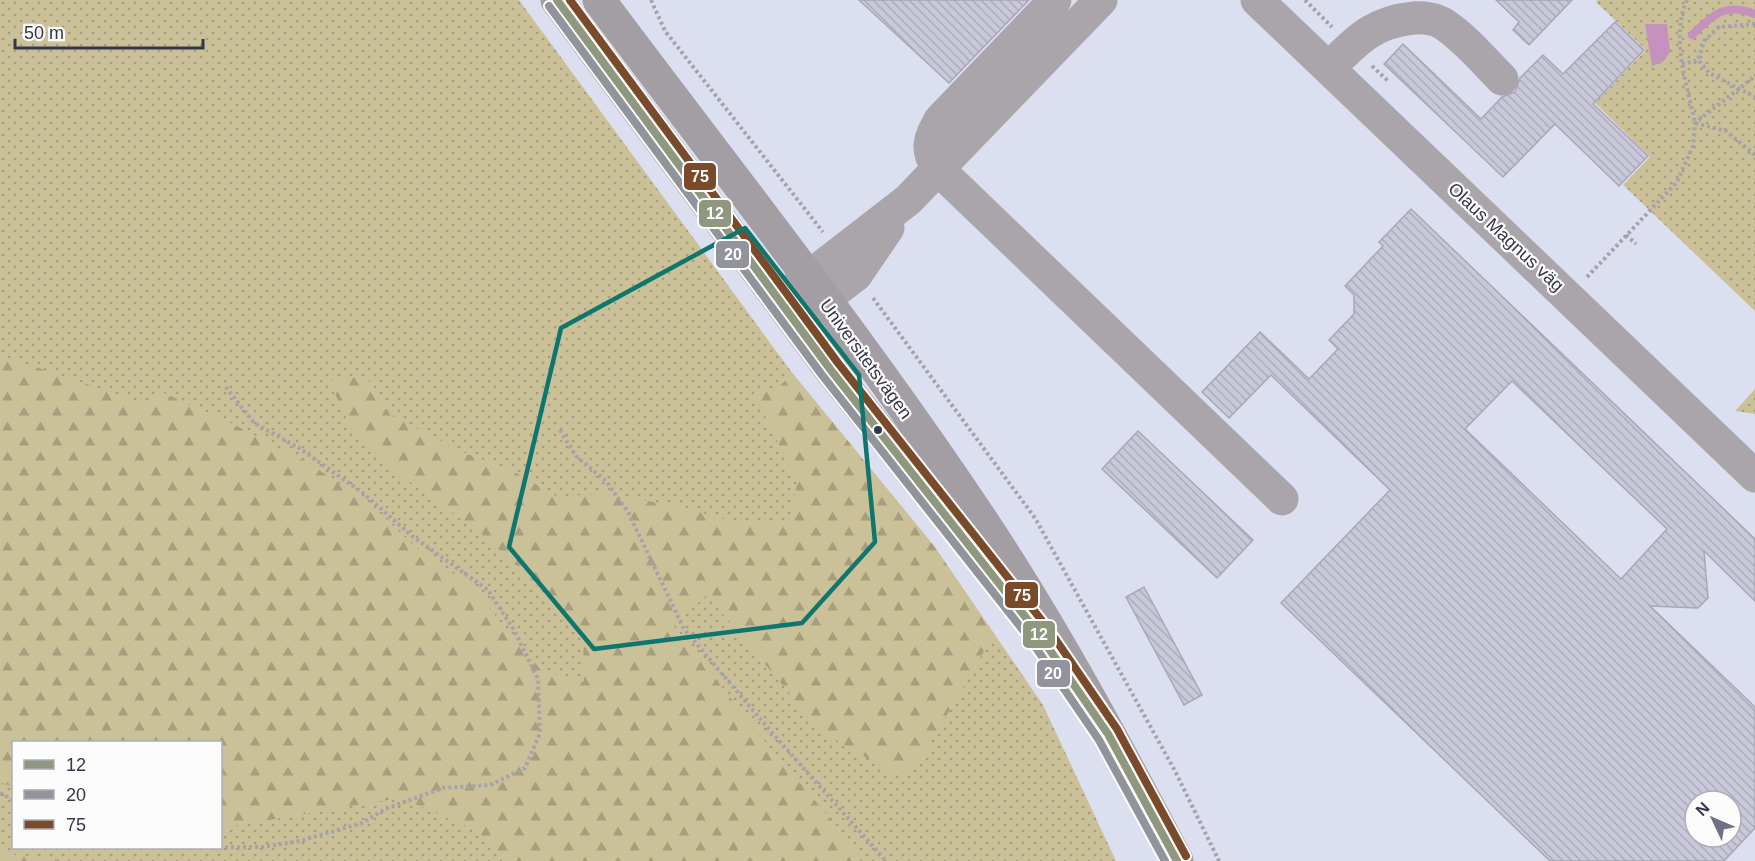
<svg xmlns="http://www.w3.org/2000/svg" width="1755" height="861" viewBox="0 0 1755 861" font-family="Helvetica,sans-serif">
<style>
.green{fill:url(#green-dots);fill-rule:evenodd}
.forest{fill:url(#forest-firs)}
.water{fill:#c591bd}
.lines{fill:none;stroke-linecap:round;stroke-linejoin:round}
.stream{stroke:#c591bd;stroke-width:8}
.building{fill:url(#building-back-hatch);stroke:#a8a7b7;stroke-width:1.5;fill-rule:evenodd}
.path{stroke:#a5a3a9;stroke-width:4;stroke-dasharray:3 3;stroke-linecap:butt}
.minor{stroke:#a9a5aa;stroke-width:33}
.major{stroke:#a29ea4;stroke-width:33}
.bus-1-casing{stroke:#fcfcfc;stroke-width:12}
.bus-2-casing{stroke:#fcfcfc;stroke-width:12}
.bus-3-casing{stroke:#fcfcfc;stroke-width:12}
.bus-1{stroke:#8f977e;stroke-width:8}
.bus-2{stroke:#93949b;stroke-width:8}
.bus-3{stroke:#7a4b2a;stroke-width:8}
.marked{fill:none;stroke:#0f766e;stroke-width:4.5;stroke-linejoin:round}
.bus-dot{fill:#34374a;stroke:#fcfcfc;stroke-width:2}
.labels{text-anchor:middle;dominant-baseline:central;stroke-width:4.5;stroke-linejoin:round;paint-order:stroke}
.street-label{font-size:18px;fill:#34374a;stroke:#fcfcfc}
.line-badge{stroke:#fcfcfc;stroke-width:2}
.badge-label{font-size:16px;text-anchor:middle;font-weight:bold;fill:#fff}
</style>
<defs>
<pattern id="green-dots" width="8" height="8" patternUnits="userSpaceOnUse" patternTransform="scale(1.5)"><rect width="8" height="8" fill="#cbc198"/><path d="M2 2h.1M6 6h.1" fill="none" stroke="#a69e7e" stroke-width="1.8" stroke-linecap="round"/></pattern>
<pattern id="forest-firs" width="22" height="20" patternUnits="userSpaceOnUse" patternTransform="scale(1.5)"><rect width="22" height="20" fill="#cbc198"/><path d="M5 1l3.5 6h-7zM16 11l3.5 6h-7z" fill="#a69e7e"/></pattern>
<pattern id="building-back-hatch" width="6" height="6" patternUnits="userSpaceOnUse" patternTransform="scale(1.5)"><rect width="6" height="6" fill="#c9c8d9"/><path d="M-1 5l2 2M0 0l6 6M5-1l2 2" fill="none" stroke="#adacbc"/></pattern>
</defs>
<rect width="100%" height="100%" fill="#dcdfef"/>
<path class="green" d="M 0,0 L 519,0 L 793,374 L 934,546 L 1043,705 L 1116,861 L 0,861 ZM 14,742 L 220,742 L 220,848 L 14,848 Z
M 1598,0 L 1755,0 L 1755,311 L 1623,185 L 1650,157 L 1595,103 L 1646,50 L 1596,2 Z
M 1755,389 L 1755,414 L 1735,411 Z"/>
<path class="forest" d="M 0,355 L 149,405 L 162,392 L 233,424 L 308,463 L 368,502 L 423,554 L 468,583 L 542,671 L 584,682 L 583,636 L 547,595 L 488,539 L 394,470 L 351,428 L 329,381 L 366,376 L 390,415 L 467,454 L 509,469 L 558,497 L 607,493 L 684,508 L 742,524 L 789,520 L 797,484 L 754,392 L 777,388 L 793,374 L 934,546 L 994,634 L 923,756 L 898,776 L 822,732 L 707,595 L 673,625 L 771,749 L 858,851 L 856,861 L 503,861 L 471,828 L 408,801 L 394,799 L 221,828 L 220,742 L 14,742 L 13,787 L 0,782 Z
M 0,853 L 68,861 L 0,861 Z"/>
<path class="water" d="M 1645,24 L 1667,24 L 1670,52 L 1664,61 L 1652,66 Z"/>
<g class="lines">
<path class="stream" d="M 1692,35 C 1713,15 1724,2 1755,14"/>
</g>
<path class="building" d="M 859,0 L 1029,0 L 949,83 Z
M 1496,0 L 1572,0 L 1529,45 L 1513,30 L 1519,22 Z
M 1615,22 L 1644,50 L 1593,104 L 1648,156 L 1619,186 L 1555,124 L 1503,177 L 1384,64 L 1403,44 L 1481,119 L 1502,97 L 1515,92 L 1520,78 L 1543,55 L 1563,74 Z
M 1411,209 L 1755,539 L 1755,601 L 1704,551 L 1708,598 L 1698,608 L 1650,606 L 1755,707 L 1755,828 L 1724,861 L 1550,861 L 1281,603 L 1390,490 L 1271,375 L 1229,418 L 1202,392 L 1260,332 L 1309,379 L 1338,349 L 1329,340 L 1354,314 L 1354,295 L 1345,286 L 1383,246 L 1379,242 ZM 1512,381 L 1667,529 L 1621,579 L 1465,429 ZM 1695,801 L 1731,801 L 1731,837 L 1695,837 Z
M 1138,431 L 1253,540 L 1217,578 L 1102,469 Z
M 1144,587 L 1202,695 L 1184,705 L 1126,597 Z"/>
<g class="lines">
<path class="path" d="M 651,0 L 665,31 L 823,232
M 1305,0 L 1332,27
M 1687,0 C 1670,38 1687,84 1695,123 L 1726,131 L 1755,155
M 1699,61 L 1709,73 L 1755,97
M 1682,64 L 1698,60 L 1704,41 L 1719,27 L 1755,24
M 1372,66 L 1388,81
M 1626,235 L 1636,244
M 1587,277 L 1677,182 L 1693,146 L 1695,123 L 1755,76
M 873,298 L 1035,518 L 1175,771 L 1219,861
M 560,430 L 576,456 L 606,481 L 628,512 L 684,629 L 774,735 L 886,861
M 0,793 L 14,800
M 159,848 L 262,847 L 300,841 L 362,823 L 385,809 L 443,788 L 490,785 L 525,768 L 540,733 L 538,679 L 514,630 L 488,590 L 412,536 L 363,493 L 299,448 L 254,423 L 225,386"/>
<path class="minor" d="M 1055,0 L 940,120 C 929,140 925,149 938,169 L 1282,499
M 1257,0 L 1755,476
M 1329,68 C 1357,40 1373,22 1414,18 C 1423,17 1437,19 1445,25 C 1466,39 1484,61 1502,79
M 779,300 L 908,200 L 1101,0
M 795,321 L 856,275 L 888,228"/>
<path class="major" d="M 557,0 L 830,369 L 1001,584
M 599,0 C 732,178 872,353 994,539 C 1061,642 1120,752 1177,861"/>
<defs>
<path id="bus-1" d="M 557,0 L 830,369 L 1038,633 L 1108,734 L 1177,861"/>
<path id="bus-2" d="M 549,6 L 822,375 L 1030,639 L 1099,740 L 1165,861"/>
<path id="bus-3" d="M 570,0 L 838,363 L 1047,627 L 1117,729 L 1186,856"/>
</defs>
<use href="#bus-1" class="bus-1-casing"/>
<use href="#bus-2" class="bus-2-casing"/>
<use href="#bus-3" class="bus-3-casing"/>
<use href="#bus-1" class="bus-1"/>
<use href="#bus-2" class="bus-2"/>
<use href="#bus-3" class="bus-3"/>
</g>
<path class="marked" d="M 745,228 L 859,375 L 875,542 L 802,623 L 594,649 L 509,547 L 561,328 Z"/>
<circle class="bus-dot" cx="878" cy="430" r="5"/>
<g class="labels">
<g class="street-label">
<text transform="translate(1506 237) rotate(43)">Olaus Magnus väg</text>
<text transform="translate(866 359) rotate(54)">Universitetsvägen</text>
</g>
</g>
<g class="line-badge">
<rect x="683" y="162" width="34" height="29" rx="6" fill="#7a4b2a"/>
<rect x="698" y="199" width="34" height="29" rx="6" fill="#8f977e"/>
<rect x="715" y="240" width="35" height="29" rx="6" fill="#93949b"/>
<rect x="1004" y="581" width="35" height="28" rx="6" fill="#7a4b2a"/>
<rect x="1022" y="620" width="34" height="29" rx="6" fill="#8f977e"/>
<rect x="1036" y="659" width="35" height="29" rx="6" fill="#93949b"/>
</g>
<g class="badge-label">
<text x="700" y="182">75</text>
<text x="715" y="219">12</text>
<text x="733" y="260">20</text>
<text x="1022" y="601">75</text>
<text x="1039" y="640">12</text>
<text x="1053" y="679">20</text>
</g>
<rect x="12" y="741" width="210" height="108" fill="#fcfcfc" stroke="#acadb5" stroke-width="1.5"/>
<rect x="24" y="760" width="30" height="9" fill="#8f977e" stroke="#acadb5" stroke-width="1.5"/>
<text x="66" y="771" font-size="18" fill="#34374a">12</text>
<rect x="24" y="790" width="30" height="9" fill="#93949b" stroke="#acadb5" stroke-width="1.5"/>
<text x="66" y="801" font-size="18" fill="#34374a">20</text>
<rect x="24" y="820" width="30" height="9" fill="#7a4b2a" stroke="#acadb5" stroke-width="1.5"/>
<text x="66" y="831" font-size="18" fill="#34374a">75</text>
<g transform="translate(1713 819) rotate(314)"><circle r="28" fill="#fcfcfc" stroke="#acadb5" stroke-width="1.5"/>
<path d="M0-4.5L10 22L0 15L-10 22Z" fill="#6f7284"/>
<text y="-9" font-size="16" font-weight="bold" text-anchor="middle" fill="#34374a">N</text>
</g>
<path d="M15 39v9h188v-9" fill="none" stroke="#34374a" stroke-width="3"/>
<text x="24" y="39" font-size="18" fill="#34374a" stroke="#fcfcfc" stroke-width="4.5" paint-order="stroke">50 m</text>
</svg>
